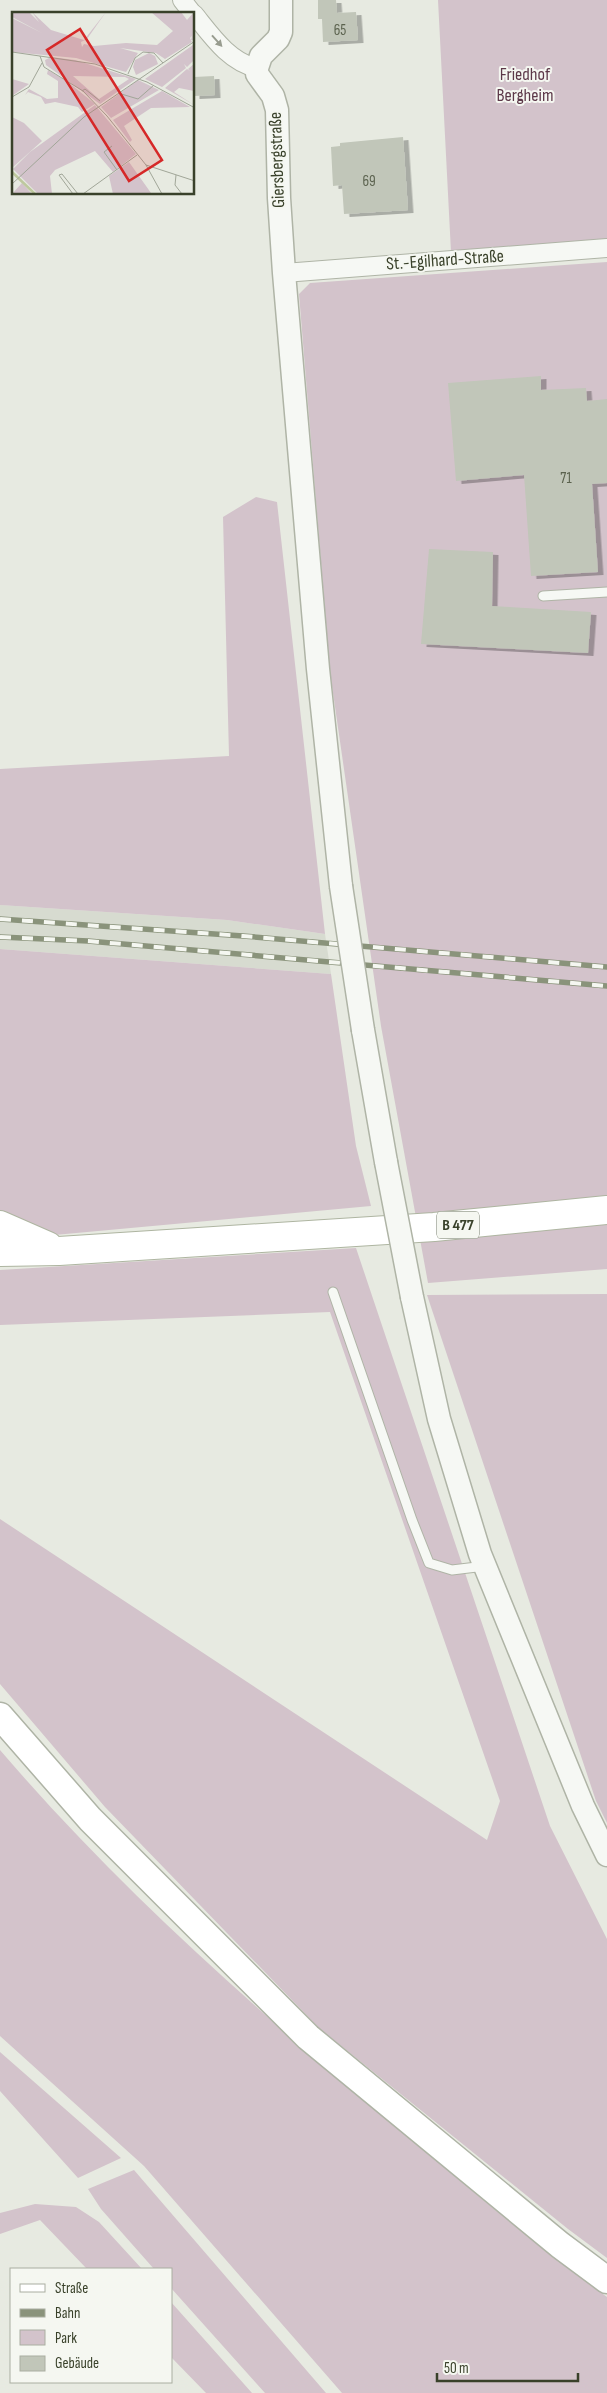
<svg xmlns="http://www.w3.org/2000/svg" width="607" height="2393" viewBox="0 0 607 2393" font-family="'Sofia Sans Condensed',sans-serif">
<style>
.built{fill:#d7dbd0}
.green{fill:#d3c3cb}
.building{fill:#c1c6b9;filter:url(#shadow)}
.lines{fill:none;stroke-linecap:round;stroke-linejoin:round}
.service-casing{stroke:#afb4a6;stroke-width:11}
.minor-casing{stroke:#afb4a6;stroke-width:20}
.tertiary-casing{stroke:#afb4a6;stroke-width:25}
.secondary-casing{stroke:#afb4a6;stroke-width:29}
.primary-casing{stroke:#aeb5a1;stroke-width:30}
.service{stroke:#f6f8f4;stroke-width:9}
.minor{stroke:#f6f8f4;stroke-width:18}
.tertiary{stroke:#f6f8f4;stroke-width:22}
.secondary{stroke:#fff;stroke-width:26}
.primary{stroke:#fff;stroke-width:28}
.rail-casing{stroke:#8a937b;stroke-width:5.5}
.rail{stroke:#f5f7f1;stroke-width:4;stroke-dasharray:11;stroke-linecap:butt}
.tertiary-bridge-casing{stroke:#afb4a6;stroke-width:25;stroke-linecap:butt}
.tertiary-bridge{stroke:#f6f8f4;stroke-width:22}
.oneway{fill:#989c8f}
.labels{text-anchor:middle;dominant-baseline:central;stroke-width:4;stroke-linejoin:round;paint-order:stroke}
.number-label{font-size:15px;fill:#5b624e}
.shield{fill:#f5f7f1;stroke:#717866;stroke-width:1}
.shield-label{font-size:16px;font-weight:bold;fill:#39412a}
.park-label{font-size:18px;fill:#5c3848;stroke:#f5f7f1}
.street-label{font-size:18px;fill:#39412a;stroke:#f5f7f1}
.inset-river{fill:none;stroke:#bec89e;stroke-width:2.5}
.inset-road{fill:none;stroke:#a1a698;stroke-width:1}
.view{fill:#d62828;fill-opacity:0.15;stroke:#d62828;stroke-width:2.5}
.inset-edge{fill:none;stroke:#39412a;stroke-width:2.5}
</style>
<defs>
<filter id="shadow"><feDropShadow dx="5.5" dy="3" stdDeviation="0" flood-color="#0004"/></filter>
</defs>
<rect width="100%" height="100%" fill="#e7eae1"/>
<path class="built" d="M 0,905 L 227,920 L 325,934 L 331,974 L 0,949 Z"/>
<path class="green" d="M 438,0 L 607,0 L 607,240 L 451,252 Z
M 607,262 L 607,1269 L 428,1283 L 381,1026 L 330,672 L 299,294 L 310,283 Z
M 256,497 L 277,502 L 325,934 L 227,920 L 0,905 L 0,769 L 229,756 L 223,517 Z
M 0,949 L 331,974 L 356,1146 L 371,1206 L 0,1240 Z
M 356,1248 L 550,1826 L 607,1939 L 607,2258 L 568,2229 L 319,2028 L 105,1807 L 0,1684 L 0,1519 L 487,1840 L 500,1801 L 330,1312 L 0,1325 L 0,1270 Z
M 607,1294 L 607,1823 L 596,1801 L 427,1295 Z
M 0,1750 C 118,1888 254,2008 393,2124 C 463,2183 532,2243 607,2297 L 607,2393 L 342,2393 L 144,2166 L 0,2036 Z
M 0,2052 L 121,2158 L 78,2178 L 0,2091 Z
M 134,2170 L 326,2393 L 265,2393 L 171,2288 L 171,2269 L 154,2269 L 101,2209 L 88,2189 Z
M 35,2204 L 76,2207 L 99,2222 L 142,2269 L 87,2269 L 40,2220 L 0,2234 L 0,2213 Z
M 171,2302 L 252,2393 L 206,2393 L 171,2357 Z"/>
<path class="building" d="M 318,0 L 336,0 L 337,13 L 356,12 L 358,40 L 323,42 L 322,19 L 318,19 Z
M 214,76 L 215,95 L 194,96 L 194,77 Z
M 403,137 L 408,210 L 344,214 L 342,185 L 333,186 L 331,147 L 340,146 L 340,143 Z
M 541,376 L 541,390 L 586,388 L 587,401 L 607,399 L 607,483 L 592,484 L 598,572 L 531,576 L 524,475 L 456,481 L 448,383 Z
M 429,549 L 493,552 L 492,606 L 591,612 L 588,653 L 421,644 Z"/>
<g class="lines">
<defs>
<path id="service" d="M 543,596 L 607,592
M 333,1292 L 412,1520 L 429,1563 L 452,1570 L 485,1566"/>
<path id="minor" d="M 182,0 L 193,14
M 194,14 C 211,35 229,62 257,68
M 284,273 L 607,248"/>
<path id="tertiary" d="M 281,0 L 281,32 L 278,39 L 261,56 L 257,68 L 257,74 L 273,96 L 277,110 L 279,198 L 284,273 L 318,669 L 341,886
M 363,1030 L 386,1162
M 412,1297 L 439,1419 L 480,1554 L 583,1806 L 607,1855"/>
<path id="secondary" d="M 0,1716 L 90,1819 L 308,2037 L 560,2245 L 607,2280"/>
<path id="primary" d="M 0,1225 L 48,1246
M 0,1252 L 59,1251 L 434,1227 L 607,1210"/>
</defs>
<use href="#service" class="service-casing"/>
<use href="#minor" class="minor-casing"/>
<use href="#tertiary" class="tertiary-casing"/>
<use href="#secondary" class="secondary-casing"/>
<use href="#primary" class="primary-casing"/>
<use href="#service" class="service"/>
<use href="#minor" class="minor"/>
<use href="#tertiary" class="tertiary"/>
<use href="#secondary" class="secondary"/>
<use href="#primary" class="primary"/>
<defs>
<path id="rail" d="M 0,919 L 243,936 L 607,967
M 0,937 L 88,941 L 607,986"/>
</defs>
<use href="#rail" class="rail-casing"/>
<use href="#rail" class="rail"/>
<defs>
<path id="tertiary-bridge" d="M 341,886 L 363,1030
M 386,1162 L 412,1297"/>
</defs>
<use href="#tertiary-bridge" class="tertiary-bridge-casing"/>
<use href="#tertiary-bridge" class="tertiary-bridge"/>
</g>
<defs><path id="oneway-solid" d="M-6-.8H1V-3.2L6.5 0L1 3.2V.8H-6Z" transform="scale(1.25)"/></defs>
<use class="oneway" href="#oneway-solid" transform="translate(217 41) rotate(48)"/>
<g class="labels">
<g class="number-label">
<text x="340" y="30">65</text>
<text x="369" y="181">69</text>
<text x="566" y="478">71</text>
</g>
<rect class="shield" x="437" y="1211.5" width="42" height="27" rx="4"/>
<g class="shield-label">
<text x="458" y="1225">B 477</text>
</g>
<g class="park-label">
<text x="525" y="74">Friedhof<tspan x="525" dy="21">Bergheim</tspan></text>
</g>
<g class="street-label">
<text transform="translate(277 160) rotate(-92)">Giersbergstraße</text>
<text transform="translate(445 260) rotate(-4)">St.-Egilhard-Straße</text>
</g>
</g>
<g transform="translate(12 12)">
<rect width="182" height="182" fill="#e7eae1"/>
<path d="M 0,0 L 17,0 L 27,10 L 20,0 L 39,18 L 72,28 L 94,0 L 75,27 L 69,30 L 70,35 L 72,32 L 82,34 L 114,31 L 145,33 L 161,19 L 139,0 L 169,0 L 175,8 L 182,0 L 182,28 L 179,28 L 180,24 L 178,26 L 180,30 L 153,47 L 144,41 L 108,36 L 126,41 L 114,60 L 64,46 L 0,40 L 0,6 L 30,21 L 0,5 ZM 181,33 L 182,48 L 175,55 L 172,52 L 174,56 L 150,75 L 133,67 ZM 137,41 L 143,44 L 146,52 L 124,63 L 121,55 L 123,48 ZM 39,45 L 63,48 L 124,67 L 88,92 L 34,53 L 33,48 ZM 61,64 L 113,65 L 117,67 L 87,87 ZM 182,52 L 182,79 L 167,76 L 162,80 L 182,93 L 153,76 L 175,57 L 178,59 L 176,57 ZM 36,58 L 56,70 L 83,92 L 70,100 L 66,95 L 43,90 L 33,92 L 29,85 L 16,80 L 13,83 L 17,77 L 35,87 L 46,86 L 46,69 L 35,62 ZM 0,67 L 17,72 L 0,84 ZM 126,68 L 147,78 L 99,106 L 89,95 ZM 150,79 L 178,95 L 139,96 L 112,114 L 120,128 L 118,130 L 101,108 ZM 83,93 L 124,142 L 101,160 L 83,139 L 43,158 L 38,164 L 40,182 L 26,182 L 1,157 L 18,140 ZM 0,105 L 12,111 L 30,129 L 0,156 ZM 117,150 L 139,181 L 139,182 L 101,182 L 97,164 ZM 10,171 L 20,182 L 0,182 Z" fill="#d3c3cb" fill-rule="evenodd"/>
<path class="inset-river" d="M 0,160 L 23,182"/>
<path class="inset-road" d="M 0,40 L 83,52 L 135,70 L 183,96M 28,44 L 32,55 L 71,79 L 95,104 L 134,153 L 150,182M 116,62 L 123,46 L 131,40 L 142,41 L 151,51M 70,79 L 73,77 L 88,89M 106,81 L 126,87 L 142,73M 0,85 L 17,75 L 30,51M 100,134 L 92,140 L 105,158M 134,153 L 183,169M 164,163 L 163,173 L 170,182M 0,172 L 72,105 L 183,29M 61,182 L 47,163 L 50,162 L 66,182M 71,182 L 125,143"/>
<path class="view" d="M 68,17 L 150,148 L 117,169 L 35,38 Z"/>
<rect width="182" height="182" class="inset-edge"/>
</g>
<rect x="10" y="2268" width="162" height="115" fill="#f5f7f1" stroke="#aaaea1"/>
<rect x="20" y="2284" width="25" height="8" fill="#ffffff" stroke="#aaaea1"/>
<text x="55" y="2293" font-size="15" fill="#39412a">Straße</text>
<rect x="20" y="2309" width="25" height="8" fill="#8a937b" stroke="#aaaea1"/>
<text x="55" y="2318" font-size="15" fill="#39412a">Bahn</text>
<rect x="20" y="2330" width="25" height="15" fill="#d3c3cb" stroke="#aaaea1"/>
<text x="55" y="2343" font-size="15" fill="#39412a">Park</text>
<rect x="20" y="2356" width="25" height="15" fill="#c1c6b9" stroke="#aaaea1"/>
<text x="55" y="2368" font-size="15" fill="#39412a">Gebäude</text>
<path d="M437 2373v8h141v-8" fill="none" stroke="#39412a" stroke-width="2.5"/>
<text x="444" y="2373" font-size="15" fill="#39412a" stroke="#f5f7f1" stroke-width="4" paint-order="stroke">50 m</text>
</svg>
